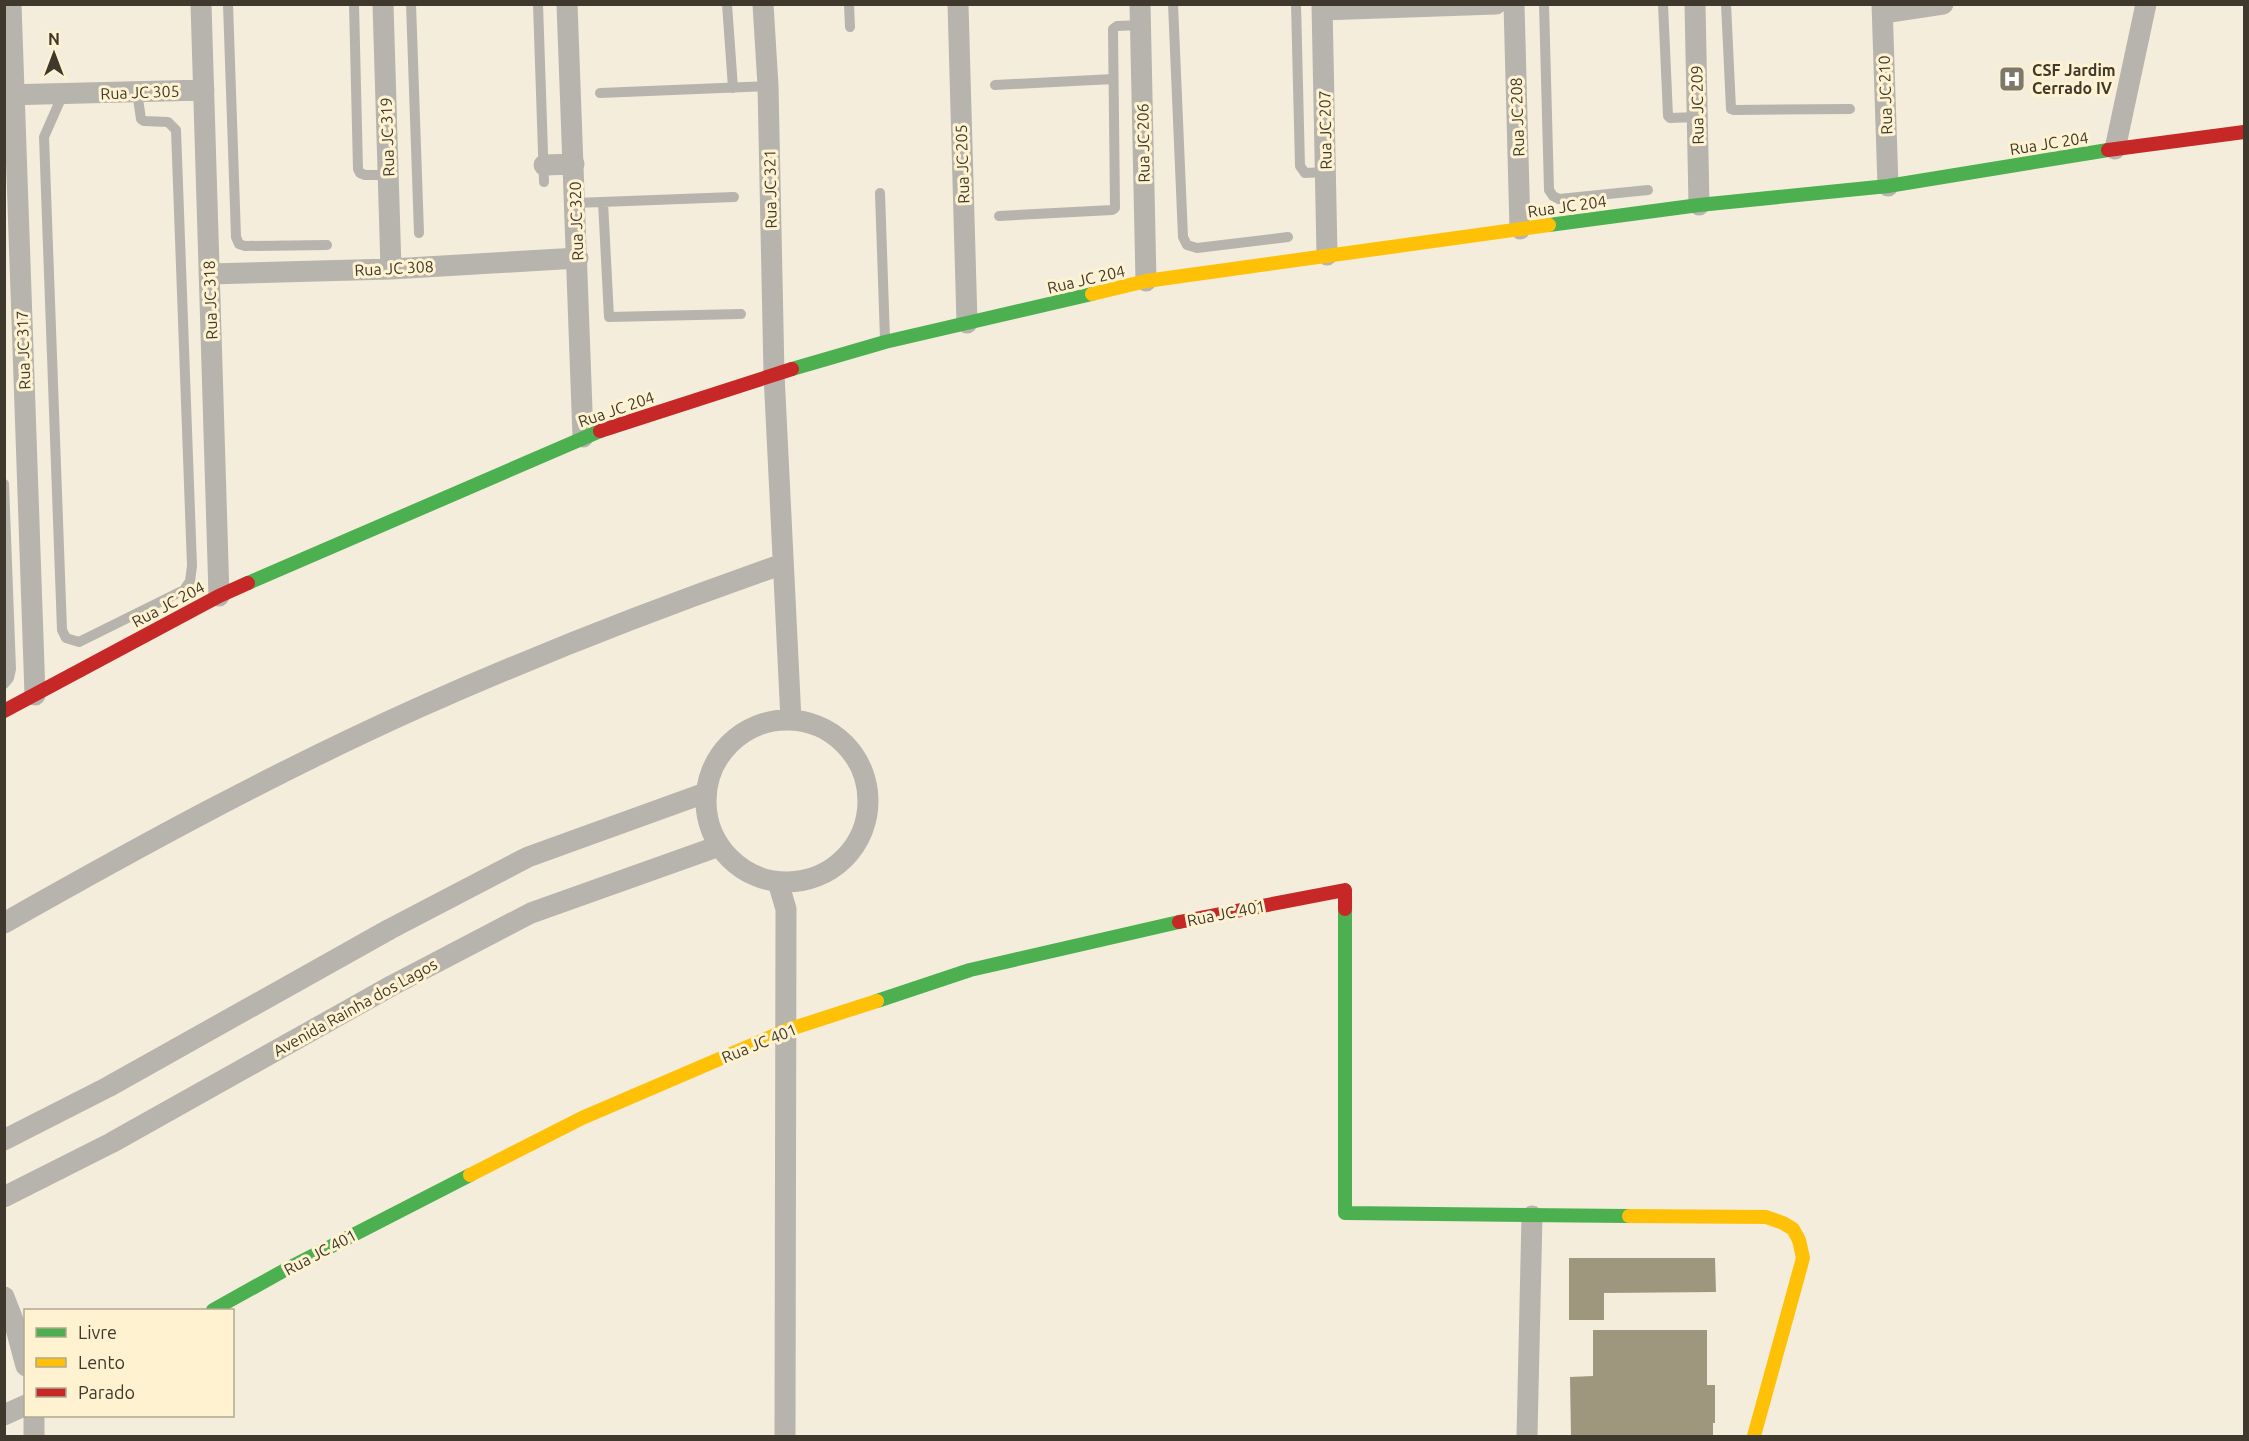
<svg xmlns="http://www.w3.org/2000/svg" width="2249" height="1441" viewBox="0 0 2249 1441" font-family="Ubuntu,sans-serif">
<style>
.building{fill:#9e977e}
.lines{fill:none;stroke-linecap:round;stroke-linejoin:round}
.lane{stroke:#b7b4ae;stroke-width:10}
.street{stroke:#b7b4ae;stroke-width:21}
.fast{stroke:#4caf50;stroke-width:14}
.slow{stroke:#ffc107;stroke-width:14}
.jam{stroke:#c62828;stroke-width:14}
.labels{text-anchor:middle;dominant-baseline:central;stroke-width:6;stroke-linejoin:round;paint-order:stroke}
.poi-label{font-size:16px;font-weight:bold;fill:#3e392c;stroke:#fef2d1;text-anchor:start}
.street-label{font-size:16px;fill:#3e392c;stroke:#fef2d1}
</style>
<rect width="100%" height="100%" fill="#f4eddc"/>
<path class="building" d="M 1569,1258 L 1715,1258 L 1716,1292 L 1604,1293 L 1604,1320 L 1569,1320 Z
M 1593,1330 L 1707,1330 L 1707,1385 L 1715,1385 L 1715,1423 L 1713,1423 L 1713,1437 L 1571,1437 L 1570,1377 L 1593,1376 Z"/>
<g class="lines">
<path class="lane" d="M 228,4 L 236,237 L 239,244 L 245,246 L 327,245
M 354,4 L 358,169 L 360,173 L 365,175 L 388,175
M 411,4 L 419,233
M 538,4 L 544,182
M 727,4 L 733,88
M 849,4 L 850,27
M 1173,4 L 1183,237 L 1187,245 L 1197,248 L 1288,237
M 1296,4 L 1300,166 L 1305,173 L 1326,172
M 1544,4 L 1549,190 L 1553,196 L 1559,199 L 1648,190
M 1663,4 L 1668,116 L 1670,118 L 1697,117
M 1726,4 L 1731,109 L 1734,110 L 1850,109
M 995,85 L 1113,79
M 600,93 L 768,86
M 63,94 L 44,137 L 62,630 L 66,638 L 79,642 L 184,590 L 190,581 L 192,566 L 176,130 L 168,122 L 144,121 L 141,119 L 137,92
M 880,193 L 885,339
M 603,202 L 609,317 L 741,314
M 575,203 L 734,197
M 999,216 L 1112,210 L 1115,208 L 1113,29 L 1117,26 L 1141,25
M 4,484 L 11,669 L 9,678 L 4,684"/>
<path class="street" d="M 11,4 L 35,695
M 201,4 L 219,596
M 383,4 L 391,269
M 567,4 L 583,437
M 763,4 L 768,86 L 774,374 L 791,720
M 958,4 L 967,323
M 1140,4 L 1146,281
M 1322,4 L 1327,255
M 1514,4 L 1520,229
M 1695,4 L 1699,205
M 1882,4 L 1888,186
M 1322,10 L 1496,4
M 1883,13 L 1943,4
M 4,95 L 204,90
M 2115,149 L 2146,4
M 544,165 L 574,164
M 209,274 L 391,269 L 578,258
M706 801a81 81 0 1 1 162 0a81 81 0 1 1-162 0Z
M 778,882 L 786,909 L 785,1436
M 4,923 C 140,846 277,771 420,707 C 539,654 660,607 783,564
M 4,1140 L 108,1087 L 390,929 L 528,857 L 705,793
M 4,1197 L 111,1143 L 393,985 L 531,913 L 719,846
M 4,1297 L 15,1325 L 26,1366
M 4,1415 L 26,1405
M 34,1436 L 34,1416
M 1527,1436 L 1532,1216"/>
<path class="fast" d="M 1549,225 L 1699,205 L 1888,186 L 2108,150
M 792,369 L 885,342 L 1092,294
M 248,583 L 600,431
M 1345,909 L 1345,1213 L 1629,1216
M 877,1001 L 970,970 L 1179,922
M 213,1310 L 285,1270 L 470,1175"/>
<path class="slow" d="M 1092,294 L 1146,281 L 1549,225
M 470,1175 L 582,1118 L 787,1030 L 877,1001
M 1629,1216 L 1766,1217 L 1783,1223 L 1793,1229 L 1799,1240 L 1803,1258 L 1754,1436"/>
<path class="jam" d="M 2108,150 L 2244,132
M 600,431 L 792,369
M 4,711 L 219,596 L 248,583
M 1179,922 L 1345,890 L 1345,909"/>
</g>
<defs>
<symbol id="hospital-square" viewBox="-11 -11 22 22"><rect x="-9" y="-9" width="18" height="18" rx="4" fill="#7e786a" stroke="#fef2d1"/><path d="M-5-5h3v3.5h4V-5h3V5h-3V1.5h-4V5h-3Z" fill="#fff"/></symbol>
</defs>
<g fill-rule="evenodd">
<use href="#hospital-square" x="1997" y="64" width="30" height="30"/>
</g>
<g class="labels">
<g class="poi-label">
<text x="2032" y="70">CSF Jardim<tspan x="2032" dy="18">Cerrado IV</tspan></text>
</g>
<g class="street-label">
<text transform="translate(140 92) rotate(-2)">Rua JC 305</text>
<text transform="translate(1885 95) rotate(-92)">Rua JC 210</text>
<text transform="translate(1697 105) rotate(-91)">Rua JC 209</text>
<text transform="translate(1517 117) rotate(-92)">Rua JC 208</text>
<text transform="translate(1325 130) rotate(-91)">Rua JC 207</text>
<text transform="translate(387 137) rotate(-92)">Rua JC 319</text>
<text transform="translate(1143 143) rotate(-91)">Rua JC 206</text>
<text transform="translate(2049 143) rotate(-9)">Rua JC 204</text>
<text transform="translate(962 164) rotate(-92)">Rua JC 205</text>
<text transform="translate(770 189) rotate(-91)">Rua JC 321</text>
<text transform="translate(1567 206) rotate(-8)">Rua JC 204</text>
<text transform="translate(576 221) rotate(-92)">Rua JC 320</text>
<text transform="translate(394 268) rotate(-3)">Rua JC 308</text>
<text transform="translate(1086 279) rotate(-13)">Rua JC 204</text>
<text transform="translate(210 300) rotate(-92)">Rua JC 318</text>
<text transform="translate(23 350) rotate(-92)">Rua JC 317</text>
<text transform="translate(616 409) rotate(-19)">Rua JC 204</text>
<text transform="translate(168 604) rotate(-28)">Rua JC 204</text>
<text transform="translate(1226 913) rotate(-11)">Rua JC 401</text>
<text transform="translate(355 1007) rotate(-29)">Avenida Rainha dos Lagos</text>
<text transform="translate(759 1043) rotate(-22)">Rua JC 401</text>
<text transform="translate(320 1252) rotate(-28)">Rua JC 401</text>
</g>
</g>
<rect width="2249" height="1441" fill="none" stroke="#3e392c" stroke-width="12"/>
<rect x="24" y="1309" width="210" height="108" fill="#fef2d1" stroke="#b1a88f" stroke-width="1.5"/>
<rect x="36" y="1328" width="30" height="9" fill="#4caf50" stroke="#b1a88f" stroke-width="1.5"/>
<text x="78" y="1339" font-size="18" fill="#3e392c">Livre</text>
<rect x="36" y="1358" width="30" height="9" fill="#ffc107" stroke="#b1a88f" stroke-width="1.5"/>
<text x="78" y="1369" font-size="18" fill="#3e392c">Lento</text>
<rect x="36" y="1388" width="30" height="9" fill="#c62828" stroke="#b1a88f" stroke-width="1.5"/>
<text x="78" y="1399" font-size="18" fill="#3e392c">Parado</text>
<g transform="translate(54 54)" stroke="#fef2d1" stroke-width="4.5" paint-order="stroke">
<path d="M0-4.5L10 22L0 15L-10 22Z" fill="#3e392c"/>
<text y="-9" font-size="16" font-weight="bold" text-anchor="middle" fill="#3e392c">N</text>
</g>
</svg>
